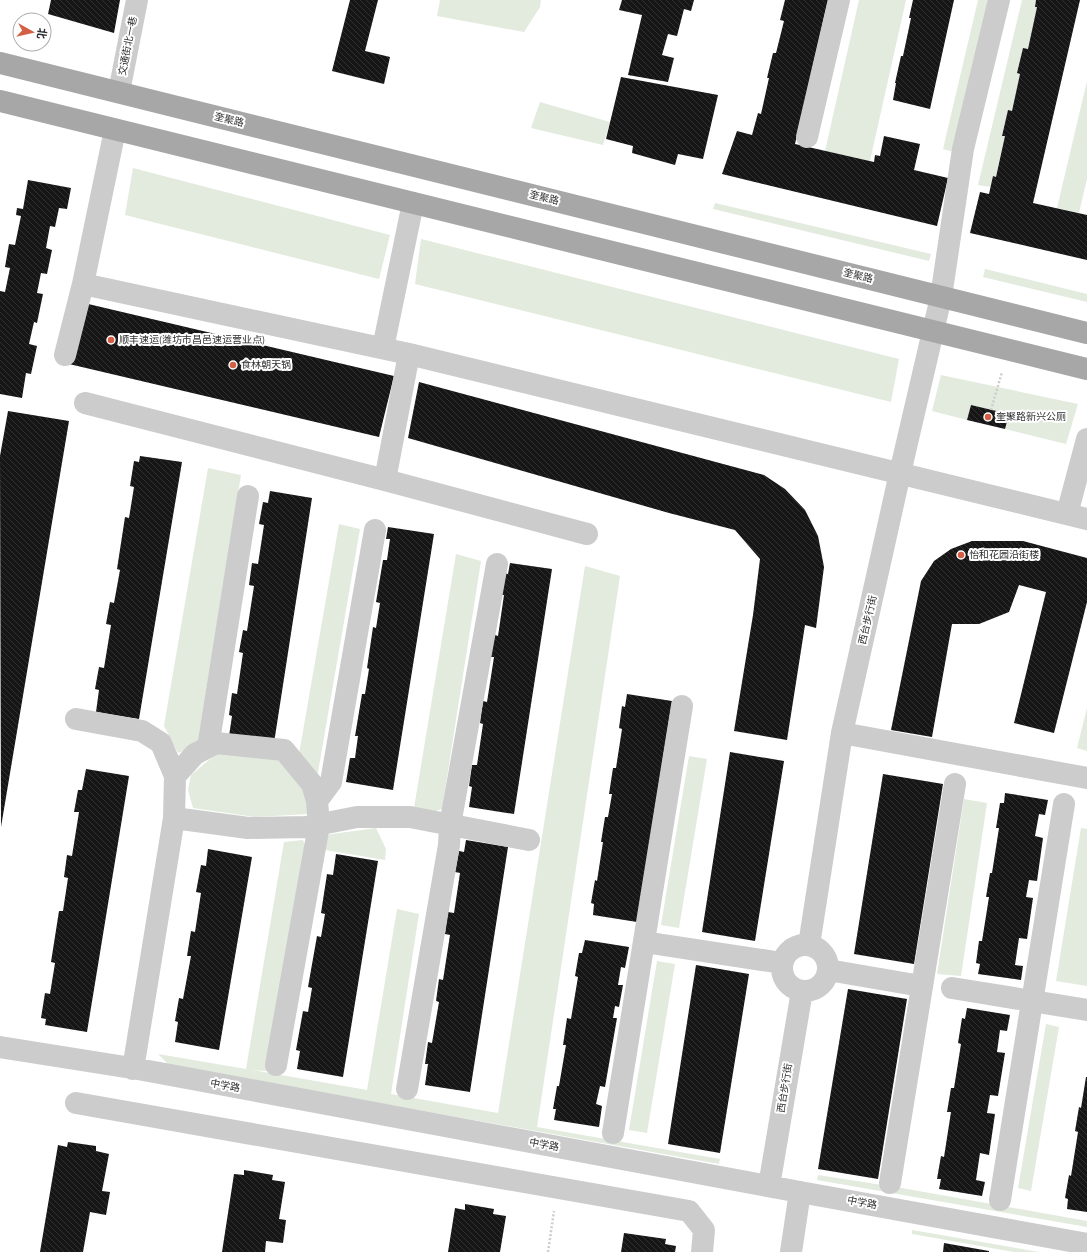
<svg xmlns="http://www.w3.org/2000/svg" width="1087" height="1252" viewBox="0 0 1087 1252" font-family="'Source Sans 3','Noto Sans SC',sans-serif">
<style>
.garden{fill:#e2ebde}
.building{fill:url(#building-back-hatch)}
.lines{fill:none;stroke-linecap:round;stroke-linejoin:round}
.path{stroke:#ccc;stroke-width:2.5;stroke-dasharray:2 2;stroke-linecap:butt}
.minor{stroke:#ccc;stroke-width:22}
.major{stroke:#a7a7a7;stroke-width:22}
.poi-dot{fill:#d36044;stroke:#fff;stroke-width:1.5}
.labels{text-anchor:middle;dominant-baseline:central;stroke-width:4;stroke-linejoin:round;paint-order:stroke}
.street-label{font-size:10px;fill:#2f2f2f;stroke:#fff}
.poi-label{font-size:10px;fill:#2f2f2f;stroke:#fff;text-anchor:start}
</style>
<defs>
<pattern id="building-back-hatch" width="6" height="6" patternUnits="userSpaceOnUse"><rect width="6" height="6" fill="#161616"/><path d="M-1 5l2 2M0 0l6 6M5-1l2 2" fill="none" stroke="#303030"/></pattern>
</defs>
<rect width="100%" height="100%" fill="#fff"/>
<path class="garden" d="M 440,0 L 541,0 L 540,7 L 524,32 L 437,16 Z
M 859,0 L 906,0 L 870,161 L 825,151 Z
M 978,0 L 992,0 L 957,153 L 943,149 Z
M 1022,0 L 1036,0 L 1035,7 L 1037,7 L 1028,49 L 1023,48 L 1017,73 L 1020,74 L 1012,111 L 1008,111 L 1002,135 L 1005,136 L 996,177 L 993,176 L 991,187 L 978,185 Z
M 1087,81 L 1087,179 L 1079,213 L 1057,208 Z
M 540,102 L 610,122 L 603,145 L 531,128 Z
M 133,168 L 390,235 L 379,279 L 125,215 Z
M 715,203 L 931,254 L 929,261 L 713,209 Z
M 421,239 L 899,359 L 891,402 L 415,284 Z
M 985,269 L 1087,294 L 1087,302 L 983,277 Z
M 941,375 L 1078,404 L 1066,444 L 1005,429 L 1008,414 L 971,405 L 967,420 L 932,411 Z
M 208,468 L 241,475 L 197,746 L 178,753 L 164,726 Z
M 339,524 L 360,529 L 317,778 L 299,754 Z
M 456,554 L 481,561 L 442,809 L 435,811 L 414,808 Z
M 585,566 L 620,576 L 537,1127 L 720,1159 L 719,1164 L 169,1065 L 158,1054 L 246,1069 L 284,842 L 303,840 L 305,846 L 267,1071 L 252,1070 L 367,1090 L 397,909 L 419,914 L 391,1094 L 498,1113 Z
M 1087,708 L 1087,751 L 1077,748 Z
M 221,750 L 279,757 L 305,790 L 309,814 L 255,817 L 193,808 L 188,790 L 191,775 Z
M 689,756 L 707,759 L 679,928 L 661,925 Z
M 964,799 L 987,803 L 961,976 L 937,974 Z
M 376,828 L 386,849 L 385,860 L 325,850 L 325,835 Z
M 1081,828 L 1087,829 L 1087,986 L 1056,981 Z
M 657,961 L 675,964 L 647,1133 L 629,1130 Z
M 1046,1024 L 1059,1027 L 1031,1191 L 1018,1188 Z
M 818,1175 L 902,1188 L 1087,1221 L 1087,1227 L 817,1180 Z
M 912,1230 L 1039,1252 L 1014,1252 L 912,1234 Z"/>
<path class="building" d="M 51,0 L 120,0 L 114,33 L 48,14 Z
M 350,0 L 378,0 L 365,51 L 390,57 L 384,84 L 332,71 Z
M 622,0 L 694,0 L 691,11 L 684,9 L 677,36 L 668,34 L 662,55 L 674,58 L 668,82 L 628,75 L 642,15 L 619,10 Z
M 785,0 L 828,0 L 795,144 L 874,162 L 875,155 L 880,156 L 884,136 L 920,144 L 914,170 L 948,178 L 937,226 L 722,174 L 737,131 L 752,135 L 758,113 L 761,114 L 769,78 L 767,78 L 773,53 L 776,53 L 784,21 L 780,20 Z
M 913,0 L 954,0 L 930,109 L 893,100 L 896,83 L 895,83 L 901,56 L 903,56 L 911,18 L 909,18 Z
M 1036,0 L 1080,0 L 1033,203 L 1087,215 L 1087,260 L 970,233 L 980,192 L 989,194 L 993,176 L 996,177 L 1005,136 L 1002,136 L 1008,110 L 1012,111 L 1020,74 L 1017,73 L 1023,48 L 1028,49 L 1037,7 L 1035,7 Z
M 621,77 L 718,95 L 703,159 L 678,154 L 675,165 L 632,153 L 633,146 L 606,139 Z
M 28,180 L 71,188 L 67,209 L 59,208 L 55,227 L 50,226 L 46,248 L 52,250 L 47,274 L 41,273 L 37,293 L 43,294 L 37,323 L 34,322 L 29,344 L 37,346 L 31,374 L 26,373 L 22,398 L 0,394 L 0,291 L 5,292 L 10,268 L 5,267 L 9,244 L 15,245 L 21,216 L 16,215 L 17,208 L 23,209 Z
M 84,303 L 394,376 L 379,437 L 69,364 Z
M 419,382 L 764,475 L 785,489 L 805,510 L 818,536 L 824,567 L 816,628 L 805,625 L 787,740 L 734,731 L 753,615 L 760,559 L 735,530 L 669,513 L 408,438 Z
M 971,405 L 1009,414 L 1005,429 L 967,420 Z
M 8,411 L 69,421 L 1,827 L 0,456 Z
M 140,456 L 182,462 L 139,719 L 96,712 L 99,690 L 95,689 L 99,667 L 104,668 L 111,625 L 106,624 L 110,602 L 114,603 L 120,570 L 117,569 L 125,517 L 129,518 L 134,487 L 130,486 L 134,461 L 139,462 Z
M 270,491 L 312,498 L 274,743 L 229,736 L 232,716 L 229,715 L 232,693 L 237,694 L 243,653 L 239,652 L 243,630 L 247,631 L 254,586 L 249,585 L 252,563 L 258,564 L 264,525 L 259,524 L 263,502 L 268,503 Z
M 388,527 L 434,534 L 393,790 L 346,782 L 350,758 L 355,758 L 358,736 L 355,736 L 362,694 L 365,694 L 369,669 L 367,668 L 373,627 L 376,628 L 380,603 L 376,602 L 383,560 L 387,560 L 390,539 L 386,539 Z
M 972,541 L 1023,541 L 1087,558 L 1087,602 L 1054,733 L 1014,723 L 1046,592 L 1019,585 L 1009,612 L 979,624 L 952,624 L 932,737 L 891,730 L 921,581 L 934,561 L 951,549 Z
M 510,563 L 552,569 L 514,814 L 469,807 L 472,787 L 469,786 L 472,765 L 477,765 L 483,724 L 480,723 L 483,701 L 487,702 L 494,657 L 489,657 L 492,634 L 498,636 L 504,595 L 499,595 L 503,573 L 508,574 Z
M 627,694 L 672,701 L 637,922 L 593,915 L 594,904 L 591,903 L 595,880 L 597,881 L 603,842 L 601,842 L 605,817 L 608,817 L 612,794 L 609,794 L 613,768 L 616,768 L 622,729 L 619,728 L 622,706 L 625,707 Z
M 730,752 L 784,761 L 755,941 L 702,932 Z
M 86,769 L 129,776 L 87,1032 L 45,1025 L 46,1019 L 41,1018 L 45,993 L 50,994 L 55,963 L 51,962 L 59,911 L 63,911 L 68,878 L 64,877 L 67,855 L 72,856 L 79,812 L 74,812 L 78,790 L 82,790 Z
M 883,774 L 943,784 L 914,964 L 854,954 Z
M 1005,793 L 1048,800 L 1045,815 L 1039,814 L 1035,836 L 1043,838 L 1037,881 L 1029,880 L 1026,897 L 1033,898 L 1027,939 L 1019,938 L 1015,965 L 1023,966 L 1021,980 L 978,974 L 980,964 L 976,963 L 979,941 L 982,941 L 989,897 L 986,897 L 990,873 L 992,873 L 999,828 L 996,828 L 1000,803 L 1004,803 Z
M 466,840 L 508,847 L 470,1092 L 425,1085 L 428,1064 L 425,1064 L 428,1042 L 432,1043 L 439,1002 L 436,1001 L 439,979 L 443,980 L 450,935 L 445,934 L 448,912 L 454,913 L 460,873 L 455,872 L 459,851 L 464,852 Z
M 208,849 L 252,857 L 219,1050 L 175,1042 L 178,1022 L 175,1021 L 179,998 L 183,999 L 191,956 L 187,956 L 191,931 L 195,932 L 201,893 L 196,892 L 201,865 L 206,866 Z
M 336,854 L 378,861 L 343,1077 L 297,1069 L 300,1051 L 296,1050 L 303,1011 L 308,1012 L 312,988 L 308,987 L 317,936 L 321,937 L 325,914 L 321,913 L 327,874 L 333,875 Z
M 585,940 L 629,947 L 625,968 L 621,967 L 618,985 L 623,985 L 619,1007 L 615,1006 L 613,1018 L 617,1018 L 605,1087 L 600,1086 L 596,1104 L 602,1106 L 599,1127 L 554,1120 L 556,1109 L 553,1109 L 557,1086 L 559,1086 L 566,1045 L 563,1045 L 567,1018 L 571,1019 L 578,977 L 575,976 L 579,953 L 582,953 Z
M 696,965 L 749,974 L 720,1153 L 668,1144 Z
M 848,989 L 907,999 L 878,1179 L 818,1169 Z
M 967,1008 L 1010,1015 L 1007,1031 L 1000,1030 L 997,1052 L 1005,1053 L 998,1096 L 990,1095 L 987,1113 L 995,1114 L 989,1155 L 980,1153 L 976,1180 L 985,1182 L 982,1196 L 939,1189 L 941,1179 L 937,1179 L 941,1156 L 944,1157 L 951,1112 L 947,1112 L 951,1088 L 954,1088 L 961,1044 L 958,1043 L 962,1018 L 965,1019 Z
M 1086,1077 L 1087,1077 L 1087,1212 L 1067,1209 L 1068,1199 L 1065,1198 L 1069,1175 L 1071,1176 L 1078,1132 L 1075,1131 L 1079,1107 L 1081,1108 Z
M 68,1142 L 96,1146 L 96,1151 L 109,1154 L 102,1191 L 110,1192 L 106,1215 L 90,1212 L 83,1252 L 40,1252 L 58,1145 L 67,1147 Z
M 244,1170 L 273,1175 L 272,1180 L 285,1182 L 279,1219 L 286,1220 L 283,1243 L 266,1241 L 265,1252 L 222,1252 L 234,1174 L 244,1175 Z
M 465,1204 L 494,1209 L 493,1214 L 506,1216 L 500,1252 L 448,1252 L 455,1208 L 465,1210 Z
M 624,1233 L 666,1239 L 665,1244 L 676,1246 L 675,1252 L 621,1252 Z
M 944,1243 L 989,1251 L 989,1252 L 943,1252 Z"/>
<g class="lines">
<path class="path" d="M 991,410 L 1002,372
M 548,1252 L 554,1211"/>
<path class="minor" d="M 119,92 L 137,0
M 115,130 L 83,284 L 409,354 L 1087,519
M 807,137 L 839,0
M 383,348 L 413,203
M 65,355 L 83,284
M 85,403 L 385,480 L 587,534
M 385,480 L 409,354
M 1067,514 L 1087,439
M 76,719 L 142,731 L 161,743 L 175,776 L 174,818 L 133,1069
M 842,733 L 1087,778
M 208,747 L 248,496
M 175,776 L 195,754 L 216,743 L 284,750 L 312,784 L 317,801 L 319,825 L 276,1065
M 317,801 L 331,782 L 375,530
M 174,818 L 248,828 L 306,827 L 357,817 L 410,817 L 529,840
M 644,942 L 782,963
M782 968a23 23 0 1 1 46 0a23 23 0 1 1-46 0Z
M 809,945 L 842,733 L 900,473 L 941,297 L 963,149 L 999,0
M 828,970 L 921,986
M 952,988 L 1087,1010
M 0,1047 L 138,1069 L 800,1192 L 1087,1244
M 407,1089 L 449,845 L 450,825 L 497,564
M 76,1103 L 689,1211 L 704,1230 L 702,1252
M 613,1133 L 682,706
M 890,1183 L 955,784
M 769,1186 L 802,991
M 1000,1200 L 1064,804
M 791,1252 L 800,1192"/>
<path class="major" d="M 0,63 L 1087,333
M 0,101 L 1087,369"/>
</g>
<g class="poi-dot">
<circle cx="111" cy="340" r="4"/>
<circle cx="233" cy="365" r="4"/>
<circle cx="988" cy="417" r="4"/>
<circle cx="961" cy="555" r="4"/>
</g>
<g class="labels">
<g class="street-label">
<text transform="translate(128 46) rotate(-79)">交通街北一巷</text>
<text transform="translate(229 120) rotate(14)">奎聚路</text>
<text transform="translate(544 198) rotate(14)">奎聚路</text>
<text transform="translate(858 276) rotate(14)">奎聚路</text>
<text transform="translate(868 620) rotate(-77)">西台步行街</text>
<text transform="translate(225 1086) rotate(10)">中学路</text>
<text transform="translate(785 1088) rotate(-81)">西台步行街</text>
<text transform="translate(544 1145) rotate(10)">中学路</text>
<text transform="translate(862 1203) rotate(10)">中学路</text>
</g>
<g class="poi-label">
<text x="119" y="340">顺丰速运(潍坊市昌邑速运营业点)</text>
<text x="241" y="365">食林朝天锅</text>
<text x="996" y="417">奎聚路新兴公厕</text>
<text x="969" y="555">怡和花园沿街楼</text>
</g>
</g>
<g transform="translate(32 32) rotate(98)"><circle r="19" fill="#ffffff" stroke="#acacac"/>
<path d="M0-3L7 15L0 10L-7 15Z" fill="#d36044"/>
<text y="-6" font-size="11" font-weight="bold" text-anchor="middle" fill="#2f2f2f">北</text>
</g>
</svg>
